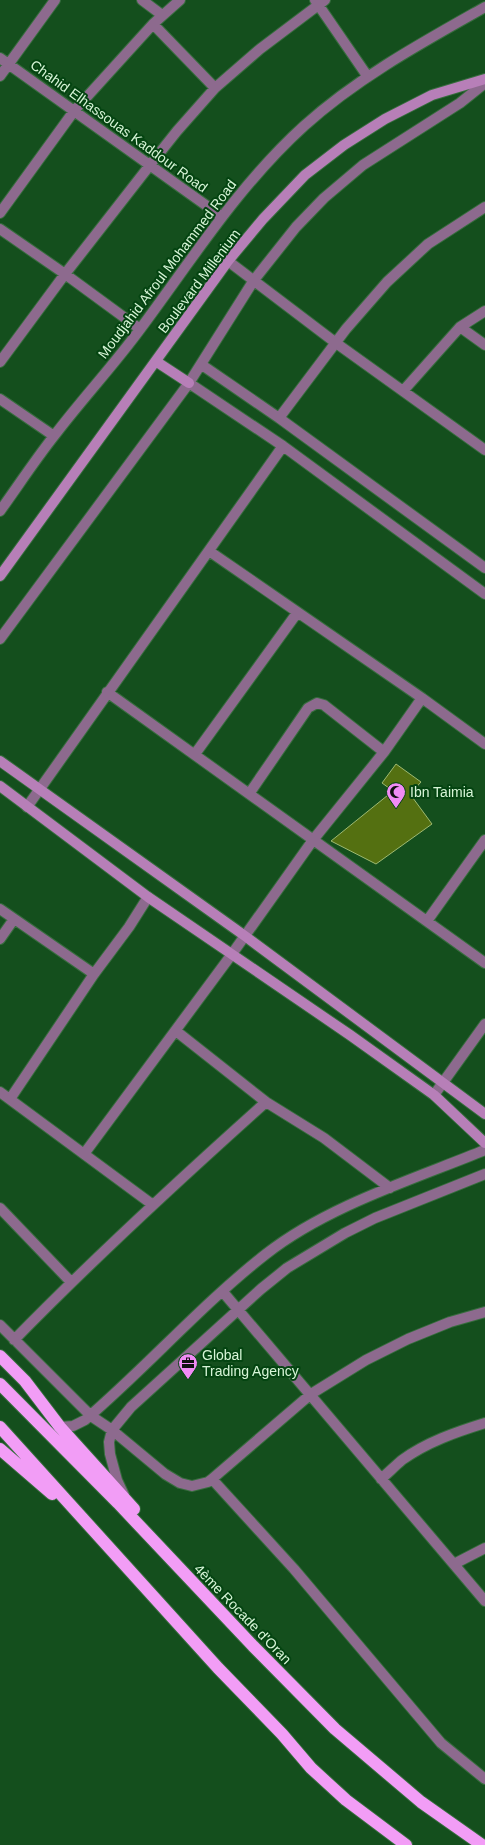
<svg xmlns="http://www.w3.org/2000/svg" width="485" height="1845" viewBox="0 0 485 1845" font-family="Helvetica,sans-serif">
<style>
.building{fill:#547011;stroke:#9db971}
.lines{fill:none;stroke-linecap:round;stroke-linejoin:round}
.minor-casing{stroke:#376d3e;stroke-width:12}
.secondary-casing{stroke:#376d3e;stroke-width:12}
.motorway-casing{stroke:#376d3e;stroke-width:14}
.minor{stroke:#8d6a8e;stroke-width:10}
.secondary{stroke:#b77fb8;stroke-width:10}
.motorway{stroke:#f29df6;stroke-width:12}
.labels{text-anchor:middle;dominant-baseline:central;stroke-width:4;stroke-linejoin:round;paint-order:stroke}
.street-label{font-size:14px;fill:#d7f5d7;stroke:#044411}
.poi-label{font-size:14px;fill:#d7f5d7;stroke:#044411;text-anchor:start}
</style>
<rect width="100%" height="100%" fill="#144f1d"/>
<path class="building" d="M 396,764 L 421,782 L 410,794 L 432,824 L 376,864 L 331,841 L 393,791 L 382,783 Z"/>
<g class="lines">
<defs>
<path id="minor" d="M 142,0 L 162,15
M 315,0 L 368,77
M 153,24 L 215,88
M 0,58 L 221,216
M 0,76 L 55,0
M 0,213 L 74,111 L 153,24 L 180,0
M 0,229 L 65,274 L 140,329
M 228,261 L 336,343 L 485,450
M 460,327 L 485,345
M 0,362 L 65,274 L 150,165 L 177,131 L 215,88 L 260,49 L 325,0
M 202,365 L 279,418 L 485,568
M 189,383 L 283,446 L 485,594
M 403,391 L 460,327 L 485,311
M 0,399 L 54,436
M 279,418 L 346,329 L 387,282 L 428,244 L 485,207
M 0,511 C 18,486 35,460 54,436 C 82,399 114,365 141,328 C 193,258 239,185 304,126 C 357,78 423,42 485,7
M 209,551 L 422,698 L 485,744
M 0,639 L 189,383 L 254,280 L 296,227 L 324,198 L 363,165 L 460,103 L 485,83
M 107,692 L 485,963
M 195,754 L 297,613
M 249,794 L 308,708 L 317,703 L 324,705 L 384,752
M 27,807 L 283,446
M 0,909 L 94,974
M 427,921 L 485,840
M 0,939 L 14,919
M 176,1031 L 266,1102 L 324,1138 L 390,1188
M 0,1092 L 153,1205
M 434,1095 L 485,1024
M 10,1099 L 94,974 L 129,927 L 148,897
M 84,1154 L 232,954 L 313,840 L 384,752 L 422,698
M 0,1208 L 71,1282
M 223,1292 L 485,1601
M 0,1325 L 91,1416 L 112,1430 L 165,1474 L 180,1483 L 192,1486 L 208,1482 L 212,1479 L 294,1569 L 441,1743 L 485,1779
M 14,1340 C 95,1257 180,1179 266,1102
M 60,1427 L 73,1426 L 85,1420 C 147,1367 202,1304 266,1254 C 327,1206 414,1179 485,1150
M 212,1479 L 311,1394 L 366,1360 L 408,1339 L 450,1322 L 485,1312
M 381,1479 C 388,1473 395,1466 402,1460 C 427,1442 456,1432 485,1423
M 124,1495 L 117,1480 L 110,1454 L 109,1442 L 112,1430 L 131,1407 L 261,1289 L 287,1268 L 345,1233 L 375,1218 L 485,1174
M 454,1564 L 485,1548"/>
<path id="secondary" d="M 157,362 L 189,383
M 0,576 L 228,261 L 263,219 L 305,175 L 344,145 L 385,119 L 432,95 L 485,79
M 0,761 L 245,936 L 485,1114
M 0,786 L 148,897 L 350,1035 L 434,1095 L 485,1143"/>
<path id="motorway" d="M 0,1356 L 25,1381 L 60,1427 L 134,1509
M 0,1384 L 118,1503 L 253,1646 L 335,1729 L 421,1802 L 482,1845
M 0,1427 L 218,1668 L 282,1734 L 311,1768 L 346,1800 L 406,1845
M 0,1449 L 52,1494"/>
</defs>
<use href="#minor" class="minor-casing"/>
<use href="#secondary" class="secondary-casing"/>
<use href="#motorway" class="motorway-casing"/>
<use href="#minor" class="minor"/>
<use href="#secondary" class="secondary"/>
<use href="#motorway" class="motorway"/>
</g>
<defs>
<symbol id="mosque-pin" viewBox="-11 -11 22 30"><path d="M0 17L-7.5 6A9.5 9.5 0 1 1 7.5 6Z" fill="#f18bf5" stroke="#044411"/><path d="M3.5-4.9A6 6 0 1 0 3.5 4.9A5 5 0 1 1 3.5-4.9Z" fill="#111"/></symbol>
<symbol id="office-pin" viewBox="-11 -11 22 30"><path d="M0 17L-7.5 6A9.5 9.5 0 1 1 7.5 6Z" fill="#f18bf5" stroke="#044411"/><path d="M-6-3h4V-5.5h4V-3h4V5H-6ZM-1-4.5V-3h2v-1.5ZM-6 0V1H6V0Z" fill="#111"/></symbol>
</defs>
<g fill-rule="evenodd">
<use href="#mosque-pin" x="385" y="781" width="22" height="30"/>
<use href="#office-pin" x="177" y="1352" width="22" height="30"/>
</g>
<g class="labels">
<g class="street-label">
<text transform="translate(119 126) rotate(36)">Chahid Elhassouas Kaddour Road</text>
<text transform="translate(167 269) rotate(-53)">Moudjahid Afroul Mohammed Road</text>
<text transform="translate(199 281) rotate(-53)">Boulevard Millenium</text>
<text transform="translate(243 1614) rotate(46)">4ème Rocade d'Oran</text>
</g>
<g class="poi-label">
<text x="410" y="792">Ibn Taimia</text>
<text x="202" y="1355">Global<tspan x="202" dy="16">Trading Agency</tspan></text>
</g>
</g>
</svg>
